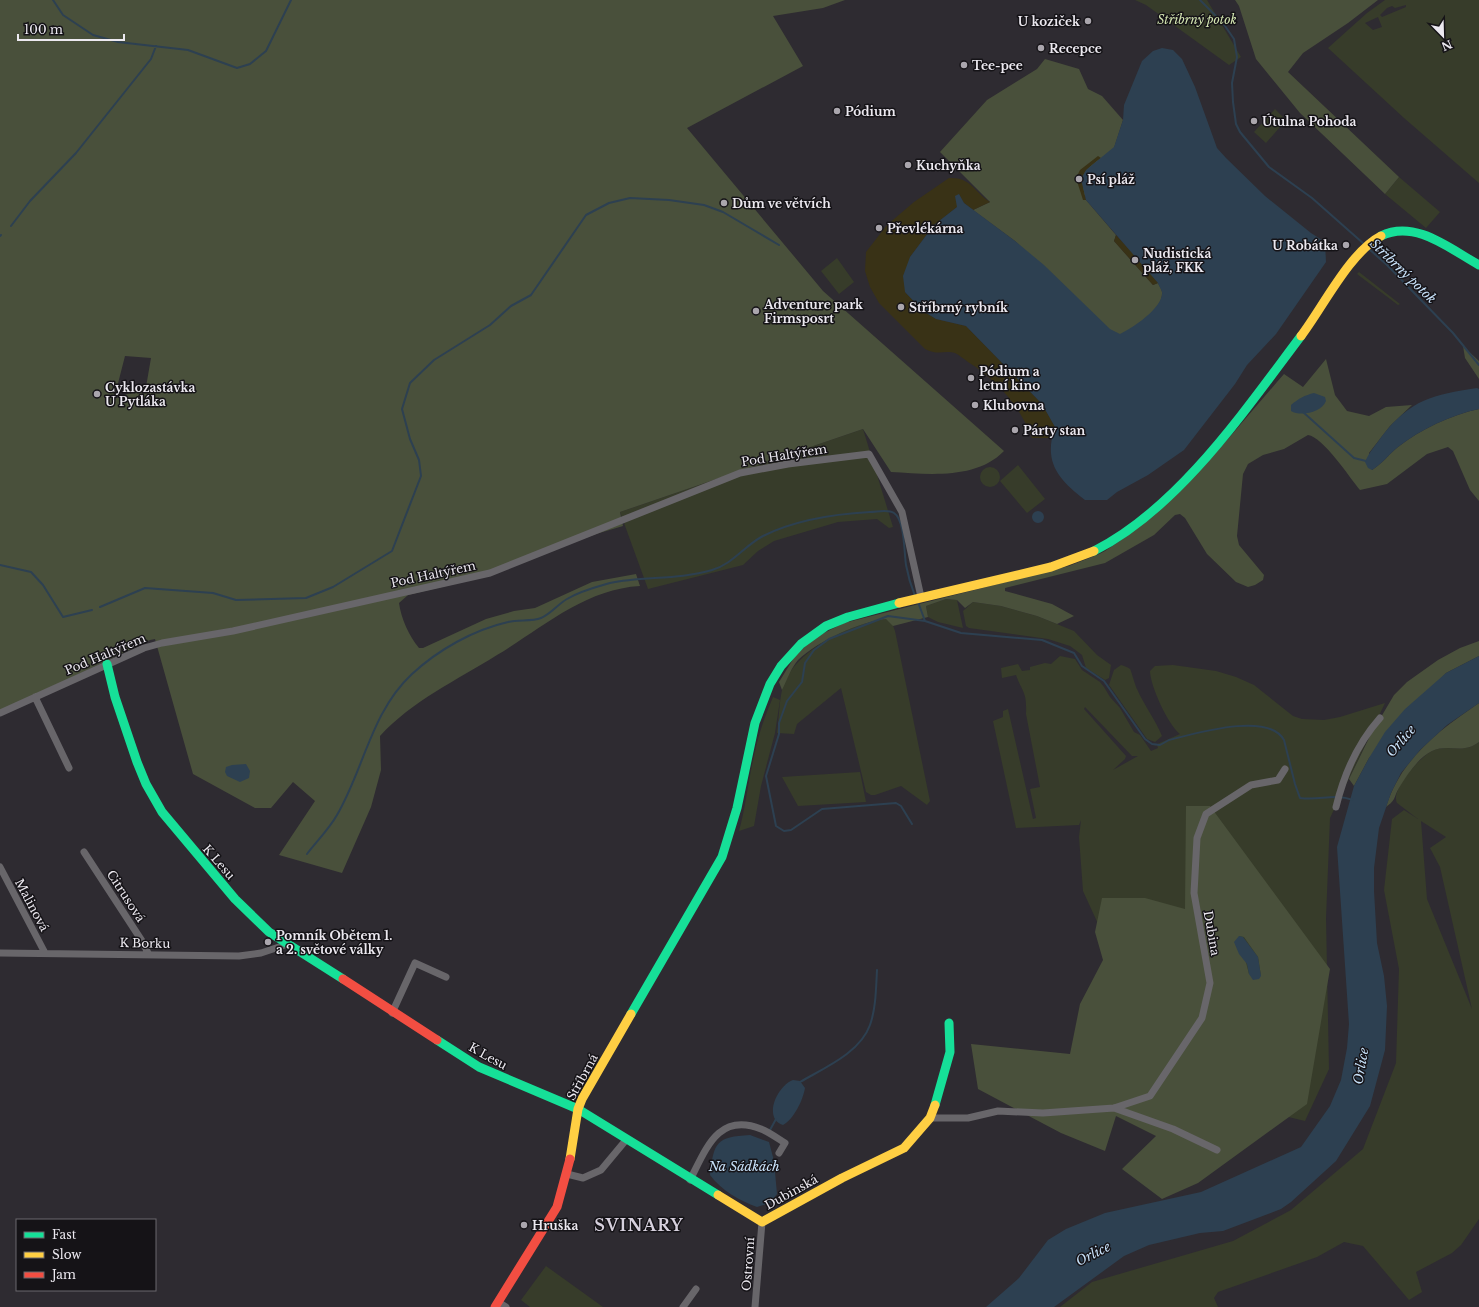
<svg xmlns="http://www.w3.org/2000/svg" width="1479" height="1307" viewBox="0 0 1479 1307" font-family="'Libre Baskerville',serif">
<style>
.green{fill:#373c2a;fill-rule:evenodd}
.forest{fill:#49503b;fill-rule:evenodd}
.sand{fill:#393216}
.water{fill:#2d4051}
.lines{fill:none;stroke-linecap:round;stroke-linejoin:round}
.stream{stroke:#2d4051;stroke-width:2}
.street{stroke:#68666a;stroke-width:7}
.fast{stroke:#16e098;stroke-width:9}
.slow{stroke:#ffcf43;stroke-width:9}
.jam{stroke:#f24e42;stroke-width:9}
.poi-dot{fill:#aaa6ad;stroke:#151317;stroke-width:1.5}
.labels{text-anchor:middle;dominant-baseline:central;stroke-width:3;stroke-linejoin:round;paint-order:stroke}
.park-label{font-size:12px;font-style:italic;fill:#d4e6b2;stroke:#151317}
.poi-label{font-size:12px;font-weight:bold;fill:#ece9f0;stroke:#151317;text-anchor:start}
.street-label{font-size:12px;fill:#ece9f0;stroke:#151317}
.water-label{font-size:13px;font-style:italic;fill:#c8e2fa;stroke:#151317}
.district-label{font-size:16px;font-weight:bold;letter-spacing:1px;fill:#d7d1de;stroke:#151317}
</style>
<rect width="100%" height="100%" fill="#2e2b31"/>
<path class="green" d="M 1135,0 L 1207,0 L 1241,57 L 1229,65 L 1146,5 Z
M 1385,0 L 1479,0 L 1479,183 L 1404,118 L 1328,48 L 1367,13 ZM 1406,5 L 1406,7 L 1382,17 L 1380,15 L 1387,8 L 1392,6 L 1395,8 ZM 1378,17 L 1382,27 L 1373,30 L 1365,23 Z
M 1275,109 L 1286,120 L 1266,143 L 1254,132 Z
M 1399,177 L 1440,212 L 1426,228 L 1385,194 Z
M 837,258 L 854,282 L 839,294 L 821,271 Z
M 1359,272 L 1400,304 L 1398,305 L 1357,274 Z
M 863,429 L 893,527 L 889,528 L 877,519 L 838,522 L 774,541 L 758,551 L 743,565 L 648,589 L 620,512 Z
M 1018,465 L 1045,499 L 1027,513 L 1000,481 Z
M980 477a10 10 0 1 1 20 0a10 10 0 1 1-20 0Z
M 946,599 L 957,600 L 963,628 L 938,622 L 928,617 L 926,606 Z
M 973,602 L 1001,606 L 1037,616 L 1074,631 L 1097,655 L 1111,665 L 1109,678 L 1105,680 L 1086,668 L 1082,655 L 1070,646 L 1048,639 L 969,628 L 966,626 L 963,611 Z
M 886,619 L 892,623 L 895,631 L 930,801 L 927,805 L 901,786 L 875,795 L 871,795 L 866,792 L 841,688 L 797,724 L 794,734 L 777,733 C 779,719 779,704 782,690 C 791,652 850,623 886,619 Z
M 1060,656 L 1075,659 L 1082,670 L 1100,682 L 1104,687 L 1110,697 L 1120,708 L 1134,732 L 1140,735 L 1151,751 L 1158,748 L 1157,745 L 1153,746 L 1180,734 C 1168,725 1150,685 1150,671 L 1155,666 L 1173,665 L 1216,671 L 1236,677 L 1254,685 L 1293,716 L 1302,719 L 1324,720 L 1340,717 L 1385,703 L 1330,818 L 1326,918 L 1329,1069 L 1305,1121 L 1248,1107 L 1105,939 L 1083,891 L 1079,837 L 1081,820 L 1079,825 L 1016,828 L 993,721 L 1003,717 L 1003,711 L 1008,709 L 1033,819 L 1036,818 L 1030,789 L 1040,787 L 1026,714 C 1027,691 1023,694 1016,675 L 1002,678 L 1001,668 L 1018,664 L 1022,671 L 1030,670 L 1030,667 L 1045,663 L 1051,664 ZM 1085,707 L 1132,756 L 1138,756 L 1113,770 L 1125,759 L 1126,756 L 1084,709 Z
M 1121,665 C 1124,666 1128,667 1130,669 C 1131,670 1135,685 1137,689 C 1144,705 1155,719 1162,736 L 1155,742 L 1147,739 L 1109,685 L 1114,670 Z
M 773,697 L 780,700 L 775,733 L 761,786 L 754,826 L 739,831 C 746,806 748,781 754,756 C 758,735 765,716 773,697 Z
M 1479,742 L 1479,1219 L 1461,1245 L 1452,1253 L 1416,1272 L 1422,1292 L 1409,1300 L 1363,1246 L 1344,1242 L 1317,1257 L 1218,1292 L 1214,1298 L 1218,1307 L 1060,1307 L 1092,1282 L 1233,1241 L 1291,1210 L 1363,1149 L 1396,1063 L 1399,969 L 1384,890 L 1392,819 L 1404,810 L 1418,819 L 1397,803 C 1390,790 1420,757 1432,751 C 1448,743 1462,755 1479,742 ZM 1421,821 L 1446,837 L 1430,848 L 1440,867 L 1472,1009 L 1427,899 Z
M 860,772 L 866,802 L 798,806 L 782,777 Z
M 546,1266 L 603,1307 L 530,1307 L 521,1300 Z"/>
<path class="forest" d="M 0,0 L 845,0 L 823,8 L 773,16 L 803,66 L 687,128 L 823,291 L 1004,451 C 976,480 928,474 891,472 L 863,429 L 620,512 L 623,526 L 596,534 L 471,580 L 408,595 L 399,603 C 401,618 409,636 419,648 L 423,648 L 486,619 L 514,611 L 535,608 L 592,582 L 636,574 L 640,586 C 585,589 542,628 497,655 C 457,680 412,701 380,736 L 381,770 L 371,807 L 342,873 L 279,855 L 315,801 L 293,782 L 271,808 L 255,808 L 193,774 L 155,639 L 150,640 L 0,712 ZM 125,356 L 151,358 L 146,387 L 114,399 Z
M 1235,0 L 1378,0 L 1348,23 L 1303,53 L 1288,72 L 1399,177 L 1385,194 L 1300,113 L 1256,59 L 1239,6 Z
M 1045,59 L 1079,69 L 1088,89 L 1102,96 L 1123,120 L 1114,148 L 1083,200 L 1086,200 L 1116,235 L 1114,241 L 1153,285 L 1158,283 C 1159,286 1162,289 1162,292 C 1164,309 1133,330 1119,336 L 1110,330 L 1015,241 L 973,210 L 990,202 L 940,152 L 987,100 L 1037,69 Z
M 1463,346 L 1479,361 L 1479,379 L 1465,358 Z
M 1326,359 L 1335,395 L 1347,411 L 1369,416 L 1386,407 L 1412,405 L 1390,426 L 1369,453 L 1372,470 C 1382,464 1389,454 1398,447 C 1421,429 1451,415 1479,409 L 1479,501 L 1470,490 L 1453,451 L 1448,447 L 1427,454 L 1387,484 L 1360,490 C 1350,478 1323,437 1308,435 L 1284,449 L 1263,455 L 1248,464 L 1243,474 L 1237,536 L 1239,545 L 1264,575 L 1263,580 L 1255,585 L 1248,587 L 1236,582 L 1207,554 L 1185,518 L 1180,514 L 1175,515 L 1154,535 L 1105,563 L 1005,588 L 1005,591 L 1052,604 L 1074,616 L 1057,624 L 1037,616 L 1001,606 L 973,602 L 965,608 L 957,600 L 946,599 L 926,606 L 928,617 L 897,625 L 893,626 L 886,619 C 859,622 818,641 798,660 C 791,668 787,680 782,690 L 779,682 L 795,656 L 814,638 L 844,623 L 1069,566 C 1080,561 1094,557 1105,551 C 1177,505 1229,437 1284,374 L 1303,387 Z
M 1479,641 L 1479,656 L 1446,673 L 1369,758 L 1354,786 L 1349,779 L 1371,734 L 1394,695 L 1407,682 L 1438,660 L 1460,648 Z
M 1479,703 L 1479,742 C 1462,755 1449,743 1432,751 C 1418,758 1407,775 1399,788 C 1393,798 1397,799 1386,807 C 1401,759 1438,731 1479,703 Z
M 1186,806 L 1210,806 L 1330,969 L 1307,1104 L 1198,1183 L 1162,1199 L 1122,1169 L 1156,1136 L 1116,1116 L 1105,1151 L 1061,1133 L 978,1089 L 971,1044 L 1070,1054 L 1080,1004 L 1103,960 L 1095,932 L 1102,898 L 1145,898 L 1185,909 ZM 1239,936 L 1244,937 L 1258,957 L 1261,976 L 1249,974 Z"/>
<path class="sand" d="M 1098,156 L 1101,158 C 1080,174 1080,174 1086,200 L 1083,200 L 1076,178 L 1080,170 Z
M 949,178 C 971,177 973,191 990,202 L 973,210 L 963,202 L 959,194 L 957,207 L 934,225 L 910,257 L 905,292 L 923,311 L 936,319 L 966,326 L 1042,404 L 1055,427 L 1051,438 L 1032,438 C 1020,406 997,380 968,362 C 964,359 959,355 955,353 C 944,350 938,356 925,349 L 879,303 L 870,287 L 865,271 L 866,252 L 887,225 L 914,202 Z
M 1116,235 L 1157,280 L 1158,283 L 1153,285 L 1114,241 Z"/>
<path class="water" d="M 1162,48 L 1173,50 L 1182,59 L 1195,87 L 1217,148 L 1226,158 L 1265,196 L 1311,233 L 1325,242 L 1326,262 L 1276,334 L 1247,365 L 1235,384 L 1184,450 L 1148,475 L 1117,492 L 1107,500 L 1085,500 C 1058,479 1043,462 1055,427 L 1042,404 L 966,326 L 936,319 L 923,311 L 905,292 L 903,276 L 910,257 L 934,225 L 957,207 L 955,196 L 959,194 L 964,203 L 1015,241 L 1044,265 L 1110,329 L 1120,334 C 1132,329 1164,307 1162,292 C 1161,289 1159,286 1158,283 L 1086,200 L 1081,179 L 1086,170 L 1114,147 L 1123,120 L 1124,105 L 1142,61 L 1153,51 Z
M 1477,388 L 1479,389 L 1479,409 C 1451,415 1421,429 1398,447 C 1389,454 1382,464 1372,470 L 1368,468 L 1365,462 C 1369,452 1376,445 1382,436 C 1411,399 1433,395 1477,388 Z
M 1314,393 L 1325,397 L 1326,401 C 1322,412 1301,417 1291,411 L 1291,405 C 1298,399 1305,395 1314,393 Z
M1032 517a6 6 0 1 1 12 0a6 6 0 1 1-12 0Z
M 1479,656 L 1479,703 L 1447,725 L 1420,750 L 1401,773 L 1391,793 L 1379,828 L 1374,868 L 1374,891 L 1377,943 L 1384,976 L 1387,1006 L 1385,1050 L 1370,1106 L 1336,1161 L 1291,1202 L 1281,1209 L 1223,1231 L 1200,1233 L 1149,1245 L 1124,1256 L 1054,1307 L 986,1307 L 1019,1278 L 1048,1240 L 1066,1229 L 1105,1213 L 1201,1192 L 1301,1147 L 1330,1106 L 1341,1080 L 1347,1048 L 1349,1024 L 1337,847 L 1354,786 L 1369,758 L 1385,732 L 1405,709 L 1446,673 Z
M 246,764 L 250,771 L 249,778 L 240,782 L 227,776 L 225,772 L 226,767 L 232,765 Z
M 1239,936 L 1243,937 L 1258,957 L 1261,976 L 1259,979 L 1253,980 L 1249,974 L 1247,964 L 1239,954 L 1234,942 Z
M 793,1080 L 800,1081 L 805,1088 C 803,1100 794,1119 783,1125 C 762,1118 778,1085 793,1080 Z
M 750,1135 L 769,1142 L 774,1161 L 777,1194 L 770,1203 L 757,1207 C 740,1201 721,1190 710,1175 C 714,1142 716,1137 750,1135 Z"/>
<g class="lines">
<path class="stream" d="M 53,0 L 63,15 L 93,35 L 118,42 L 188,50 L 237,68 L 250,64 L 266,51 L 291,0
M 1200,0 L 1223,23 L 1234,39 L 1237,57 L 1232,83 L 1233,102 L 1236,124 L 1240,132 L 1269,167 L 1312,198 L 1364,244
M 11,226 L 30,201 L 76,153 L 151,59 L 156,46
M 0,236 L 1,235
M 1369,249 L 1387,265 L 1453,333 L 1479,365
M 1303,412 L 1354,458 L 1366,461
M 0,565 L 31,572 L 43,585 L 63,617 L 92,610
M 918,602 L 925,621
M 100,607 L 145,588 L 213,593 L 236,600 L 306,598 L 333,587 L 392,551 L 421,476 L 419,460 L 410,439 L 402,409 L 410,383 L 434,360 L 490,325 L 511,306 L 531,295 L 586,215 L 609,203 L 630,198 L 669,200 L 704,205 L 723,212 L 779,245
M 912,824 L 901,806 L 896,803 L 822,809 L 791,830 L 784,831 L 776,826 L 766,776 L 779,734 L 779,723 L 787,701 L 802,682 L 805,663 L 814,650 L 829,639 L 888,616 L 925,621 L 961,633 L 1042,640 L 1074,653 L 1082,666 L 1104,681 L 1145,739 L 1152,744 L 1160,745 L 1169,740 C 1194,734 1268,711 1284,740 L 1295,784 L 1300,798 C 1320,801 1333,793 1353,800
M 307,854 C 317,841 329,829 337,815 C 364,769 371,712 412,674 C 438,650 473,630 508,622 C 519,619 531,622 541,618 C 551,614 558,604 567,599 C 580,591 596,587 610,583 C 643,576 678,580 712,570 C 733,564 744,546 763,536 C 795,520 834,514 870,512 C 877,512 888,509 894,513 C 905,520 904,553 906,565 C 908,576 911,586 915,596
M 800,1082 C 824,1068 860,1053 870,1025 C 876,1008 876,988 877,970
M 770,1130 L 776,1119"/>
<path class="street" d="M 35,697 L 69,768
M 0,713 L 144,648 L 162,643 L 233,631 L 490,573 L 740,473 L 788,464 L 869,454 L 902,512 L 921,597
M 1336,807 C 1344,774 1357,744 1380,718
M 84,852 L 142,941 L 148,953
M 0,867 L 45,953
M 0,953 L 239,956 L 261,953 L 288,944
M 392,1013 L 415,963 L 446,977
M 1114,1108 L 1173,1129 L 1217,1150
M 930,1118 L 968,1118 L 998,1111 L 1043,1113 L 1114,1108 L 1150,1096 L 1202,1018 L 1210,983 L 1194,893 L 1197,838 L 1206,814 L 1251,785 L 1278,780 L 1285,769
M 567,1174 L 583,1178 L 601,1170 L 626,1140
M 690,1180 C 706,1149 718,1112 761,1129 C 769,1132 777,1138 785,1143 L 779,1153
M 498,1302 L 506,1307
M 683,1307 L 696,1289
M 755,1307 L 762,1222"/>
<path class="fast" d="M 1381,236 C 1415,219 1450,249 1479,265
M 1094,551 C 1179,508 1245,410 1301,336
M 107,664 L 115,697 L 137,762 L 146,784 L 162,812 L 235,899 L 269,932 L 343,979
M 631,1014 L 722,857 L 737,808 L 755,723 L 770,684 L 781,666 L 801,644 L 826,626 L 848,617 L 899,603
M 437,1040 L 479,1067 L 578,1109 L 718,1195
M 935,1105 L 950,1052 L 949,1023"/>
<path class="slow" d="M 1301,336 C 1323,307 1350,252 1381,236
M 899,603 L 1051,567 L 1094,551
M 570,1159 L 578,1109 L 582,1099 L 631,1014
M 718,1195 L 762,1222 L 842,1178 L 904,1148 L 930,1118 L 935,1105"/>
<path class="jam" d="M 343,979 L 437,1040
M 495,1307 L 557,1207 L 570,1159"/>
</g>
<g class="poi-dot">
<circle cx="1088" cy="21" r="4"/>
<circle cx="1041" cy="48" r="4"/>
<circle cx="964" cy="65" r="4"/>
<circle cx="837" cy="111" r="4"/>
<circle cx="1254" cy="121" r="4"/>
<circle cx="908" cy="165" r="4"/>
<circle cx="1079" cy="179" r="4"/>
<circle cx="724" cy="203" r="4"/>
<circle cx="879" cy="228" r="4"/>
<circle cx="1346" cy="245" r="4"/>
<circle cx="1135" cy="260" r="4"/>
<circle cx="901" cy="307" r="4"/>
<circle cx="756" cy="311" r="4"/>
<circle cx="971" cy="378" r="4"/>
<circle cx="97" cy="394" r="4"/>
<circle cx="975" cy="405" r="4"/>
<circle cx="1015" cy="430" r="4"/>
<circle cx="268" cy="942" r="4"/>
<circle cx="524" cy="1225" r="4"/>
</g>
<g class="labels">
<g class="park-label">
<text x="1197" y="19">Stříbrný potok</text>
</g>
<g class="poi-label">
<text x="1080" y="21" text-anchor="end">U koziček</text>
<text x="1049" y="48">Recepce</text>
<text x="972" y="65">Tee-pee</text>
<text x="845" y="111">Pódium</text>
<text x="1262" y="121">Útulna Pohoda</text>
<text x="916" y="165">Kuchyňka</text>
<text x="1087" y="179">Psí pláž</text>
<text x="732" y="203">Dům ve větvích</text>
<text x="887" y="228">Převlékárna</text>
<text x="1338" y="245" text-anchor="end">U Robátka</text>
<text x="1143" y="253">Nudistická<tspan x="1143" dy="14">pláž, FKK</tspan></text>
<text x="764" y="304">Adventure park<tspan x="764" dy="14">Firmsposrt</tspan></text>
<text x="909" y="307">Stříbrný rybník</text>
<text x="979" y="371">Pódium a<tspan x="979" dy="14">letní kino</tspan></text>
<text x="105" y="387">Cyklozastávka<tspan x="105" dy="14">U Pytláka</tspan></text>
<text x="983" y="405">Klubovna</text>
<text x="1023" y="430">Párty stan</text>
<text x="276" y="935">Pomník Obětem 1.<tspan x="276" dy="14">a 2. světové války</tspan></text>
<text x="532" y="1225">Hruška</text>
</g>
<g class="street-label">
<text transform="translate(784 455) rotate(-9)">Pod Haltýřem</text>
<text transform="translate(433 574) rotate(-12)">Pod Haltýřem</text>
<text transform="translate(105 654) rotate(-23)">Pod Haltýřem</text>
<text transform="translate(219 862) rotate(49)">K Lesu</text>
<text transform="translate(126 896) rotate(57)">Citrusová</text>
<text transform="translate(32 905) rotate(62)">Malinová</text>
<text transform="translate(1212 933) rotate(80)">Dubina</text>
<text transform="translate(145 943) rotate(1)">K Borku</text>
<text transform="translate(488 1056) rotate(29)">K Lesu</text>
<text transform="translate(582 1077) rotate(-61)">Stříbrná</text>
<text transform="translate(791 1192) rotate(-29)">Dubinská</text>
<text transform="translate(748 1264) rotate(-86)">Ostrovní</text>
</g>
<g class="water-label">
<text transform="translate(1403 271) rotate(44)">Stříbrný potok</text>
<text transform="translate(1401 741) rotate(-49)">Orlice</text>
<text transform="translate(1361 1066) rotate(-80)">Orlice</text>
<text x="744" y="1166">Na Sádkách</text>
<text transform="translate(1093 1254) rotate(-27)">Orlice</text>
</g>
<g class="district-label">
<text x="639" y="1225">SVINARY</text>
</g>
</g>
<rect x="16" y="1219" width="140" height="72" fill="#151317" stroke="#6b696e"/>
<rect x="24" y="1232" width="20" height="6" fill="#16e098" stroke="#6b696e"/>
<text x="52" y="1239" font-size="12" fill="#ece9f0">Fast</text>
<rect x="24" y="1252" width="20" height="6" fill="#ffcf43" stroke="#6b696e"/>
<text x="52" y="1259" font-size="12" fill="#ece9f0">Slow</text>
<rect x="24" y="1272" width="20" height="6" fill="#f24e42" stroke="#6b696e"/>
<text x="52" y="1279" font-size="12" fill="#ece9f0">Jam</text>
<g transform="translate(1443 36) rotate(157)" stroke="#151317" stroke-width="3" paint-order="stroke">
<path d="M0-3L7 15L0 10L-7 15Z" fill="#ece9f0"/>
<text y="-6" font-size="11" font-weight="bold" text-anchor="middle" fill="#ece9f0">N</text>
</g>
<path d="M18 34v6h106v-6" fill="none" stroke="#ece9f0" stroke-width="2"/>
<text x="24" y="34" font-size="12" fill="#ece9f0" stroke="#151317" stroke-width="3" paint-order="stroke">100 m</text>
</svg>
